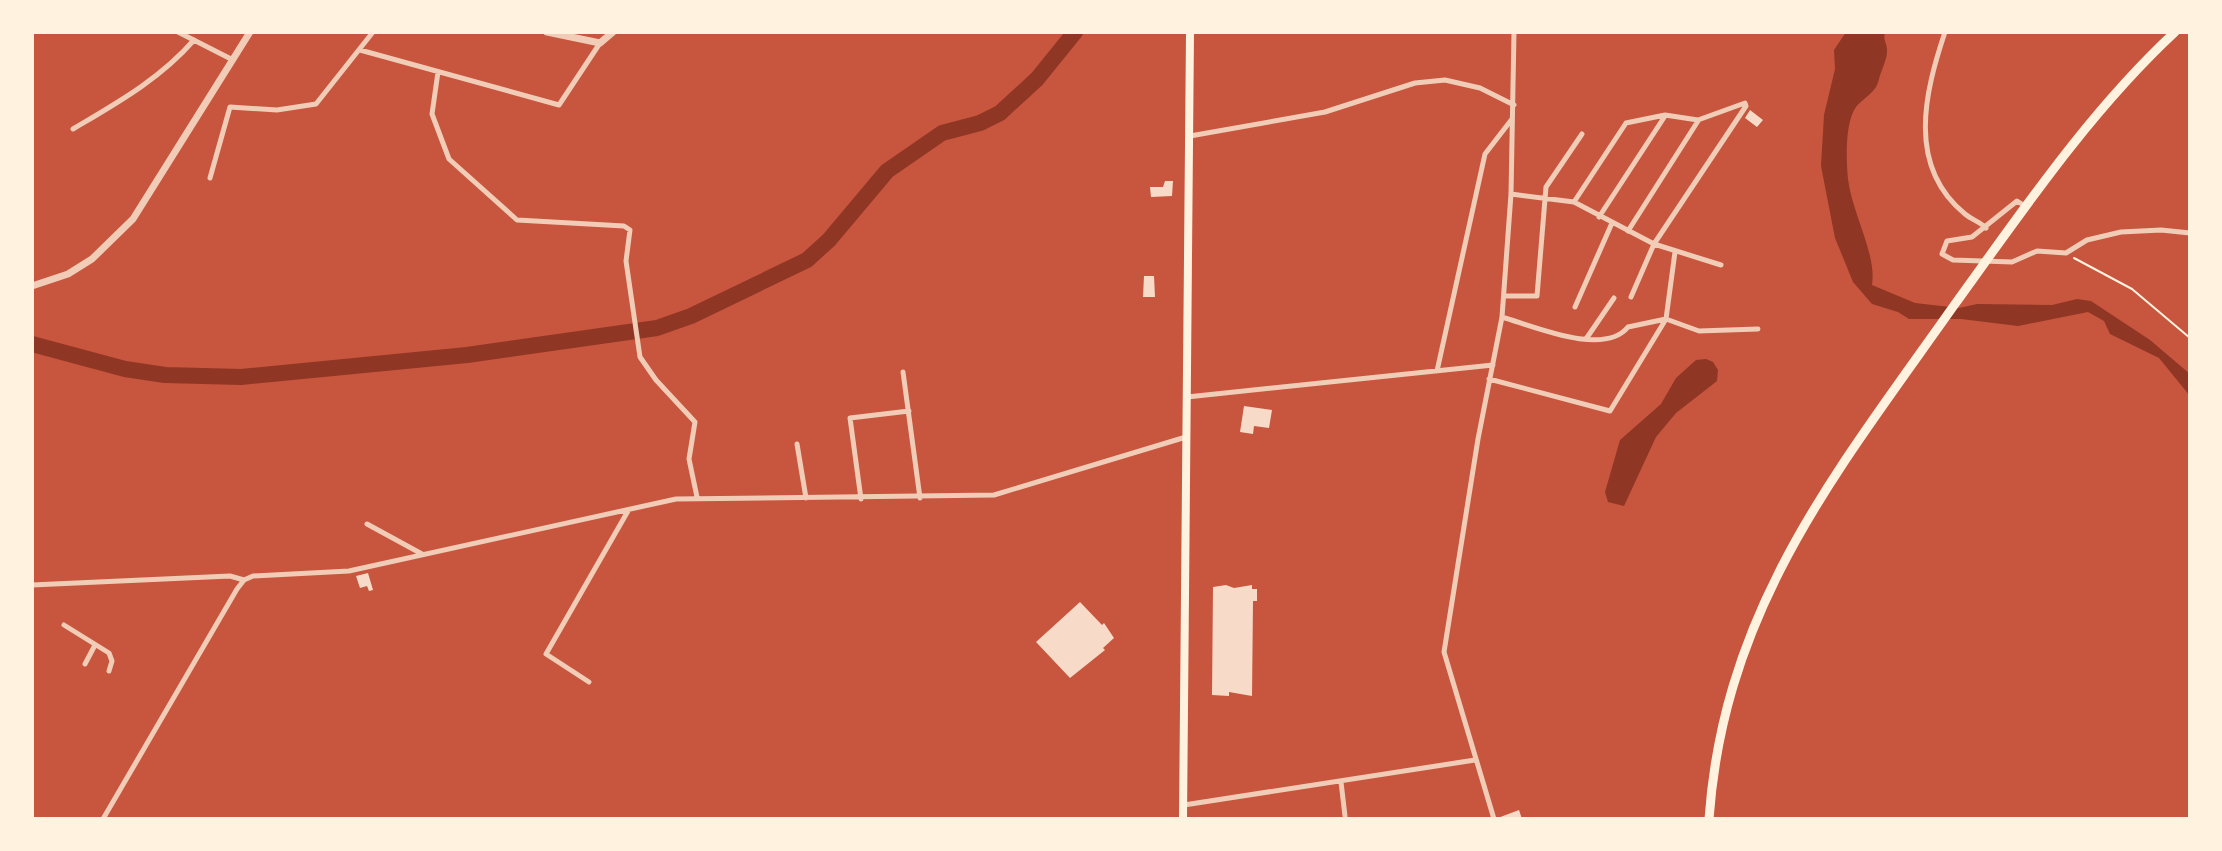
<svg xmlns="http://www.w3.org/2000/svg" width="2222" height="851" viewBox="0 0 2222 851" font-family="Arial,sans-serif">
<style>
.water{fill:#8f3625}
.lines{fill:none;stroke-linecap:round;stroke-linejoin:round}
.river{stroke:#8f3625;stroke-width:16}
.building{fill:#f7dbc8}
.path{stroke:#fff3e0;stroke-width:2}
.minor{stroke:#f1ccb7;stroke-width:5}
.tertiary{stroke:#f1ccb7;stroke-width:7}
.secondary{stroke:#fff3e0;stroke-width:8}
.trunk{stroke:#fff3e0;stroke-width:9}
</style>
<rect width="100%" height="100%" fill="#c8553d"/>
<path class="water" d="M 1846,32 L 1885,32 C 1883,40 1886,41 1887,49 C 1888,58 1881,71 1879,79 C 1876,93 1864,97 1856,107 C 1845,122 1846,160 1848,179 C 1852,213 1877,255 1872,285 L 1915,303 L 1959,308 L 1977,304 L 2052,305 L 2077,299 L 2091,301 L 2150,340 L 2190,374 L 2190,396 L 2159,358 L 2110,334 L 2104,321 L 2088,312 L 2018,326 L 1961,319 L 1909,319 L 1898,312 L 1872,304 L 1853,282 L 1835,238 L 1821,166 L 1824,115 L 1835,69 L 1834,50 Z
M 1706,359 L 1713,362 L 1718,370 L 1717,381 L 1676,413 L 1656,437 L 1624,506 L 1608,502 L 1605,492 L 1620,440 L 1661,404 L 1676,378 L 1696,360 Z"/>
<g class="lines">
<path class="river" d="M 32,344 L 125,369 L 165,375 L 241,377 L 467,355 L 657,328 L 691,316 L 807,260 L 829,240 L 887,171 L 942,133 L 980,123 L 1000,113 L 1037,79 L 1075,32"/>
</g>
<path class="building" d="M 1750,110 L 1763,120 L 1757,127 L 1745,118 Z
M 1165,181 L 1173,181 L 1172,196 L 1151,197 L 1150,187 L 1163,187 Z
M 1144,276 L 1154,276 L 1155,297 L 1143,297 Z
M 1244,406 L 1272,410 L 1269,428 L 1254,426 L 1253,434 L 1240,432 Z
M 368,573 L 373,590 L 369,591 L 367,586 L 360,588 L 356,576 Z
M 1226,585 L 1234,588 L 1252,585 L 1252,589 L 1257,589 L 1257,601 L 1253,601 L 1252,696 L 1229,692 L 1229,696 L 1212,695 L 1213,587 Z
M 1080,602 L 1102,625 L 1104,623 L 1114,638 L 1103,648 L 1105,650 L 1070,678 L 1036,642 Z
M 1519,810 L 1522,819 L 1495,819 Z"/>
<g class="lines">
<path class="path" d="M 2074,258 L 2132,289 L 2190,338"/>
<path class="minor" d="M 178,32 L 233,60
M 1945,32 C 1925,92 1906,166 1965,214 C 1972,220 1979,221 1986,228
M 360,50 L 559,105 L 600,43
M 438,72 L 432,114 L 449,159 L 517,220 L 624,226 L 630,230 L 626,261 L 640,357 L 656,380 L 695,422 L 689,459 L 697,497
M 73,129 C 117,103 160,79 194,40
M 1190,136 L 1325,112 L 1415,83 L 1445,80 L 1480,88 L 1514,105
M 210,178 L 230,107 L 277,110 L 316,104 L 373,32
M 1511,194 L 1574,202 L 1654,244 L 1721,265
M 1574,202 L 1626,123 L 1665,115 L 1698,120 L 1745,103 L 1746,106 L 1654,244 L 1631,297
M 2025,206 L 2017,201 L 1972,237 L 1947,241 L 1942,254 L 1953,260 L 2012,262 L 2037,251 L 2066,253 L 2087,240 L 2121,232 L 2161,230 L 2190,233
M 1599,217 L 1665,116
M 1628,231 L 1698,121
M 1504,296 L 1537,296 L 1546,187 L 1582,134
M 1575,307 L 1612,223
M 1502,317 C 1533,326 1604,357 1628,327 L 1666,319 L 1699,331 L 1758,329
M 1586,339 L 1614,298
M 1437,371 L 1485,154 L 1512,119
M 903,372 L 920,498
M 1489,379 L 1610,411 L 1666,319 L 1675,252
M 1187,397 L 1493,365
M 797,444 L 806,498
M 861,499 L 850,418 L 909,411
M 367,524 L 422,554
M 32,585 L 230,576 L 244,580
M 64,625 L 109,653 L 112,661 L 109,671
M 85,664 L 95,645
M 589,682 L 546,654 L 628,511
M 1341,782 L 1345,816
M 1184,805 L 1475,760
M 103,819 L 237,589 L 244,580 L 253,576 L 349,571 L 676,499 L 994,495 L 1186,437
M 1494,819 L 1444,652 L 1478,439 L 1502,317 L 1511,194 L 1514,32"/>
<path class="tertiary" d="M 547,32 L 600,43 L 613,32
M 32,286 L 68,274 L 92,259 L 133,219 L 250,32"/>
<path class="secondary" d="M 1183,819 L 1190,32"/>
<path class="trunk" d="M 1709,819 C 1724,607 1838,470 1955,304 C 2023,210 2090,111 2175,32"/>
</g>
<rect width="2222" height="851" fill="none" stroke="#fff3e0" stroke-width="68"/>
</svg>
